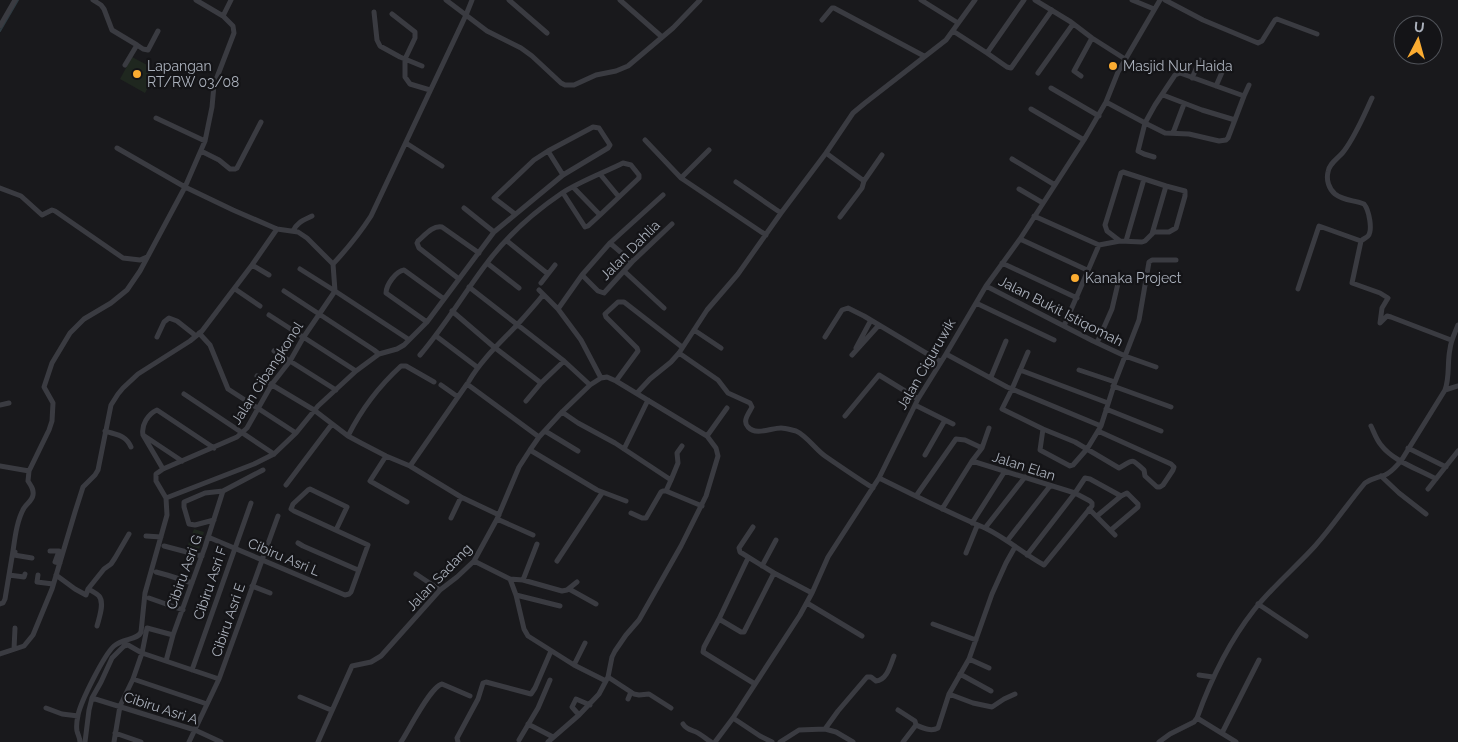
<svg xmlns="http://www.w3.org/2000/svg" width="1458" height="742" viewBox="0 0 1458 742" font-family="Raleway,sans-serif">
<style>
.garden{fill:#1f271f}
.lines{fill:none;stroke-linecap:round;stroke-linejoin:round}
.stream{stroke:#2e3a41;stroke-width:2}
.minor{stroke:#3a3b41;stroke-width:5}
.poi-dot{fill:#fbac31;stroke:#141417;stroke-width:2}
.labels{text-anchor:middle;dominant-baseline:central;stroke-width:4.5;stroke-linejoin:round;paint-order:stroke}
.poi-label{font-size:14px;fill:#abb1bc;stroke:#141417;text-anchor:start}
.street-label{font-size:14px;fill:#abb1bc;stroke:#141417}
</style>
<rect width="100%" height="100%" fill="#19191c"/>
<path class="garden" d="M 132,57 L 149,66 L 147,71 L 154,77 L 145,93 L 120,79 Z
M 194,529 L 204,532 L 199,549 L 188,545 Z"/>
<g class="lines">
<path class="stream" d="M 0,31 L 18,0"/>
<path class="minor" d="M 93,0 L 101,5 L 104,9 L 112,30 L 137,45 L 125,65
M 196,0 L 223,16
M 446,0 L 487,31 L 521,48 L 532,56 L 561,83 L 565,85 L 574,85 L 596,75 L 616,71 L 628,66 L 673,28 L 700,0
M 509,0 L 547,33
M 620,0 L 662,37
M 921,0 L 958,23
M 1035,0 L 1071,22 L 1092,38 L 1125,59
M 1132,0 L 1154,9
M 1165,0 L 1203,20 L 1258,43 L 1262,41 L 1275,20 L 1277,19 L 1317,34
M 374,12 L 377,40 L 380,46 L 400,57 L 422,66
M 392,14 L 415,32 L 415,38 L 405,59 L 405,77 L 410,84 L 430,90
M 822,20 L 832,8 L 834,8 L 924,56
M 0,26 L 15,0
M 953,31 L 987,53 L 1024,0
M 137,45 L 143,49 L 148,50 L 158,31
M 987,53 L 1007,67 L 1011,68 L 1052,10
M 1038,73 L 1073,24
M 1081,76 L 1074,71 L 1092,38
M 1192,78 L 1200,60
M 200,80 L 214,85
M 1216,86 L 1223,70
M 1051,88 L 1099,116
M 1163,95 L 1202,110 L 1235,120
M 1244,96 L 1249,85
M 1372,98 C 1364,115 1356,135 1344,151 C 1339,158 1329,163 1328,172 C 1326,180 1329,189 1335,194 C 1344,201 1354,200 1364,204 C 1369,210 1373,230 1368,236 C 1366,238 1363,239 1361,241 L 1352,283 L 1380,293 L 1388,298 L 1382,308 L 1380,323 L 1387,316 L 1391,317 L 1451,340
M 1106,102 L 1145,123 L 1155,105 L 1175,75 L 1180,73 L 1244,96 L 1228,138 L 1226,140 L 1219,141 L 1189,134 L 1165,133 L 1145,123 L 1138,151 L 1144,154 L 1154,157
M 1031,109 L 1084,140
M 156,118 L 205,141
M 1173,133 L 1184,104
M 645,140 L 681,178 L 766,235
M 406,143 L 442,166
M 117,148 L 185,187 L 233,210 L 277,229 L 298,232 L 307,238 L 333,264
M 201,151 L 219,160 L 230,169 L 235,169 L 237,168 L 261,122
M 826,153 L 864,181 L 862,188 L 840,217
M 1012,159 L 1055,185
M 600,174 L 619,197
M 681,178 L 709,150
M 864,181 L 882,155
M 736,182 L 781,213
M 0,188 L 21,196 L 42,215 L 52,210 L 55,211 L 123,258 L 140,260 L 147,257
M 1019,189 L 1043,203
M 563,193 L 585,227 L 588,226 L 600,215
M 464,208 L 494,232
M 515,214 L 494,198 L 534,160 L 548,151 L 563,175
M 1034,216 L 1099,245 L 1120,241 L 1142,242 L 1145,241 L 1154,232 L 1169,232 L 1176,228 L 1185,196 L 1185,191 L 1166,186 L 1123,172 L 1121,173 L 1105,225 L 1107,231 L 1120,241
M 293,231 C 297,222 304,220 312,216
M 1152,234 L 1166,186
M 1020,239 L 1087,270
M 507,241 L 548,274
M 1126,241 L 1144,179
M 610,243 L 632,262
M 487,263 L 519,288
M 1002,263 L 1077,298
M 252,265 L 269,275
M 300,269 L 335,291 L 408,339
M 624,271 L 664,308
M 582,275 L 598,291 L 604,293 L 632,262 L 672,224
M 459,279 L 419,248 L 417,243 L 418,241 C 425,235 433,225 442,227 L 479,253
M 541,283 L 555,265
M 986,286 L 1093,341 L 1125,356 L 1156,367
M 469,287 L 564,361 L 590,385
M 235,289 L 260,306
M 1298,289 L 1319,226 L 1361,241
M 539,290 L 558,309 L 581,340 L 601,378
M 284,291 L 374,350 L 379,354
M 976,303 L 1054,340
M 558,309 L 582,275 L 610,243 L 663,195
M 452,311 L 494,347 L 541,383 L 564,361
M 269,315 L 356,371
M 427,322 L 386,293 C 386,285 396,271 404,270 L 444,299
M 1064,326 L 1099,245
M 694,330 L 721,348
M 199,333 L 210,345 L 228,389 L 296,433
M 436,336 L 477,367
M 157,337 L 164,322 L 169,318 L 177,321 L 196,336
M 825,337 L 842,310 L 848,308 L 864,316 L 941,362
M 1097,343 L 1112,309 L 1119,279
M 856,348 L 871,320
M 274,351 L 336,390
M 1028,352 L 1012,389 L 1002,409 L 1043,429 L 1040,450 L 1070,466 L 1073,465 L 1087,449 L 1101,426 L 1115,382 L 1139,320 L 1149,262 L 1152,260 L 1176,260
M 679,353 L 718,380 L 728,393 L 750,403 L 752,407 C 749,413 742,421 748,427 C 756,436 771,428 781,428 C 786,428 791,430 796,431 C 807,436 815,449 825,456 C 841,467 857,478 873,488
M 946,354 L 1007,387 L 1101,426
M 420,355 C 445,326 464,293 487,263 C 507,236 534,212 562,193 C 581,181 603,173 623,163 L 631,165 L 639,175 L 639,178 L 600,215 L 573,187
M 852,355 L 879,325
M 1020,370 L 1108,403
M 1079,370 L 1115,382
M 257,376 L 314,410 L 348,436 L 361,443 L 386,456 L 410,466 L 461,497 L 499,515
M 991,377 L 1006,341
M 469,381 C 482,359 500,343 517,325 C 526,315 535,305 543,295
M 616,381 L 638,351 L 637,348 L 606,317 L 605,314 L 618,302 L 624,302 L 682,347
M 441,385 L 458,397
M 1113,386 L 1171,407
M 1445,390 L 1458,386
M 637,393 L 650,379 L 671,362 L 679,353 L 707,310 L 738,274 L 781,213 L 826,153 L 853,113 L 865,103 L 946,40 L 975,0
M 184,394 L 274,454
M 526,401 L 541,383
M 0,405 L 9,403
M 915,405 L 953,424
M 1106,409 L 1161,431
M 562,412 L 578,423 L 615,443 L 671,480 L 666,491 L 702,506
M 845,416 L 879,375 L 918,399
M 1371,426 C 1374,432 1376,439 1381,445 C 1393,461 1418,469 1436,479
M 1043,429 L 1075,442 L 1119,468 C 1134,460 1130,457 1144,470 L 1145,476 L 1157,487 L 1160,487 L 1163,485 L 1173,470 L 1174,467 L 1171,464 L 1098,431
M 105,431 C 117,435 126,435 131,447
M 545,431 L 578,451
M 143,435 L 163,469
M 348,436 C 362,408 378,387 401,366 L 406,366 L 434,382
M 707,436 L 727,408
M 982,448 L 989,428
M 1408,448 L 1446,467
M 624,449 L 648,400
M 530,450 L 597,490 L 626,501
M 925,455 L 945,420
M 386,456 L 370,481 L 407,502
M 182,461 L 143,435 C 141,425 148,414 157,410 L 214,448
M 0,466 L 29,471
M 410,466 L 467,384 L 539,437
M 1381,476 L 1399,493 L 1426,514
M 879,478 C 914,495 949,513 985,528 C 1006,538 1024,554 1044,565 L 1092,506 L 1092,503 L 1090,501 L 1075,493 L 972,461 L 942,509
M 671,480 L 678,463 L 677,453 L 682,446
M 286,485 L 332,424
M 1428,489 L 1458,451
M 916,496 L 956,439 L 965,440 L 982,448 L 972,461
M 166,498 L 254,464 L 274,454 L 296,433 L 318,406 L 356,371 L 379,354 L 397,349 L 404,345 L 427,322 L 494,232 L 563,175 L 608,148 L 610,145 L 599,128 L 593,127 L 548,151
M 1089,509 L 1115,535
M 631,513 L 642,518 L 646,518 L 661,492 L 663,491 L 666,491
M 451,518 L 461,497
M 497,519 L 533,535
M 214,520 L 195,525 L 189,524 L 184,507 L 184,502 L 205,493 L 223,491 L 263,470
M 972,523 L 1005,471
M 753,527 L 739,548 L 740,552 L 774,573 L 812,593
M 985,528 L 1025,477
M 1111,530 L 1138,507 L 1138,504 L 1127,493 L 1121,496
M 146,536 L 161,537
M 208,537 L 345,595 L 349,594 L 351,592 L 368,545 L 294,511 L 291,509 L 293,504 L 308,490 L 310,489 L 347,507 L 336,530
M 1007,541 L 1050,486
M 298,543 L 303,546 L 358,570
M 164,546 L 202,556
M 13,551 C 15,537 17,520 24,508 C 27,503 32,501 33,495 C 34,489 31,486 28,481 L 29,471 L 49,430 L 52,421 L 53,403 L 44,387 L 52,363 L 70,333 L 84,319 L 111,303 L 127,290 L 140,271 L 185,187 L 205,141 L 212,107 L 214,85 L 234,33 L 233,26 L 223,16 L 231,0
M 50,551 L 59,551 L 55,562 L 60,563
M 15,552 L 14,555 L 32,558
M 966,553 L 977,526
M 1027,555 L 1075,493 L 1085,478 L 1090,479 L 1121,496 L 1097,516
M 748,558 L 719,619 L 741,632 L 744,632 L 774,573
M 474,561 L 510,579 L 516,595 L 524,629 L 528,636 L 574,665 L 606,681
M 557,561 L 602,493
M 762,566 L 776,540
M 156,572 L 167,575 L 192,583
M 416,574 L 440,590
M 9,575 L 24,577 L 25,574
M 38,575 L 37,582 L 53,584
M 56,575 L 75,589 L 86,595 L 88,589 L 104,569 L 111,564 L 115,558 L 129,534
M 510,579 L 523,580 L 562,591 L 567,590 L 577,582
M 523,580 L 537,544
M 252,586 L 270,593
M 88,589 C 92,591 97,594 99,596 C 105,603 99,618 97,626
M 569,589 L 596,604
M 516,595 L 560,606
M 149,598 L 183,610
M 807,603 L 862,636
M 0,604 L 3,603 L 5,599 L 13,551 L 15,552
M 1258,604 L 1306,636
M 719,619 L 704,647 L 703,652 L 755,684
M 933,624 L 976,640
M 14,649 L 15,628
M 0,654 L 24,646 L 33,635 L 52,589 L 75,512 L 83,487 L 95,475 L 98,470 L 111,405 L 118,394 L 123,388 L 138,374 L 190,341 L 202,331 L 252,265 L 277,229
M 969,659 L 989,668
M 166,661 L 173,635 L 205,547 L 223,491
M 574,665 L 585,643
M 192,670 L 251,503
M 960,674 L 991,691
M 1199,675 L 1213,677
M 608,677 L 634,694 L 639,695 L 649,694 L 671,708
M 133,679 L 207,704
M 949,694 L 973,703 L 992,707 L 1004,699 L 1015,694
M 300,697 L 331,710
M 92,698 L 195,730 L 221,742
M 628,699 L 631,692
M 46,708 L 62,714 L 78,716
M 898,710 L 915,721 L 916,725
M 579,715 L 572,707 L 576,699 L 590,705
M 733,718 L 760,736 L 772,742
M 1197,718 L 1236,742
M 528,724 L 553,737
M 683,724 C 686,729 691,730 696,732 C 701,734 706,739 711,742
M 825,729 L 838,711 L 867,677 L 871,677 L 876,681 C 887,680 890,666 894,656
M 115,733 L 141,742
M 1222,733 L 1259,660
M 519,740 L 538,708 L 550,680
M 80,742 C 80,738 78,735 77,731 C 76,726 77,720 78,715 C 81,701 104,655 114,646 C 123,638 138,640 141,632 L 145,593 L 167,515 L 166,498 L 156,481 L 156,474 L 163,469 L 237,437 L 247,428 L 272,384 L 290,361 L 303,338 L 335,291 L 333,264 C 347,249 360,233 371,216 L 466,15 L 472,0
M 85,742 L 89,710 L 92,698 L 101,682 L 112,658 L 124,646 L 128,645 L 142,653 L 219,679
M 114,742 L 120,706 L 133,679 L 142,653 L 147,628 L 173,635
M 189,742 L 219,679 L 278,516
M 318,742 L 352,666 L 371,662 L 381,656 L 440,590 L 457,577 L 474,561 L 497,519 L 519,467 L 530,450 L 539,437 L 562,412 L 590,385 L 601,378 L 607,377 L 616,381 L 707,436 L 716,448 L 718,456 L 706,496 L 681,546 L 639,620 L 626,635 L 615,651 L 612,657 L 608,677 L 599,694 L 579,715 L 548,742
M 401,742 C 409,730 430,687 442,684 L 470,696
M 458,742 L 457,738 L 478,699 L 483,683 L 486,682 L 531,694 L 535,688 L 551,651
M 715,742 L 733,718 L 800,615 L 812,593 L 828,557 L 879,478 L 918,399 L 946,354 L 986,286 L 1020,239 L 1084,140 L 1106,102 L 1118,72 L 1160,0
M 780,742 L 799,730 L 825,729 L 836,732 L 853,742
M 903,742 L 916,725 C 923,728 931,732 938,728 L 949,694 L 969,659 L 992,594 L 1006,563 L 1015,547
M 1159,742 L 1170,734 L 1194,722 L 1197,718 C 1211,679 1228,643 1254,610 C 1272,587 1295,568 1315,546 C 1333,526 1348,503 1365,483 C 1373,478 1377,478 1385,475 C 1392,472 1396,466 1401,461 L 1445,390 C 1450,376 1447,363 1450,349 C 1451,340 1455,333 1458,325"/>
</g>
<g class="poi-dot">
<circle cx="1113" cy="66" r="5"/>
<circle cx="137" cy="74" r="5"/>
<circle cx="1075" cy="278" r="5"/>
</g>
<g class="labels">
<g class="poi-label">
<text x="147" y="66">Lapangan<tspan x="147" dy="16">RT/RW 03/08</tspan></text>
<text x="1123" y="66">Masjid Nur Haida</text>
<text x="1085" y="278">Kanaka Project</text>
</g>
<g class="street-label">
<text transform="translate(630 250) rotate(-45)">Jalan Dahlia</text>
<text transform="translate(1061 311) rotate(27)">Jalan Bukit Istiqomah</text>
<text transform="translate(926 364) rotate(-60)">Jalan Ciguruwik</text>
<text transform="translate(267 373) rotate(-57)">Jalan Cibangkonol</text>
<text transform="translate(1024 466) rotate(18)">Jalan Elan</text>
<text transform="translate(284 557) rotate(23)">Cibiru Asri L</text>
<text transform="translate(184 572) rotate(-70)">Cibiru Asri G</text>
<text transform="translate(439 577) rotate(-46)">Jalan Sadang</text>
<text transform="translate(210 583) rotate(-71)">Cibiru Asri F</text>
<text transform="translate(228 620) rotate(-71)">Cibiru Asri E</text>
<text transform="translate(161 708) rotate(18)">Cibiru Asri A</text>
</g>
</g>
<g transform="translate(1418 40) rotate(6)"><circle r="24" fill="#141417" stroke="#505359"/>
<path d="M0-4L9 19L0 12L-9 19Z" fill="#fbac31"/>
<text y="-8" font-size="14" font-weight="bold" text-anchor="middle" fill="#abb1bc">U</text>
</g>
</svg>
